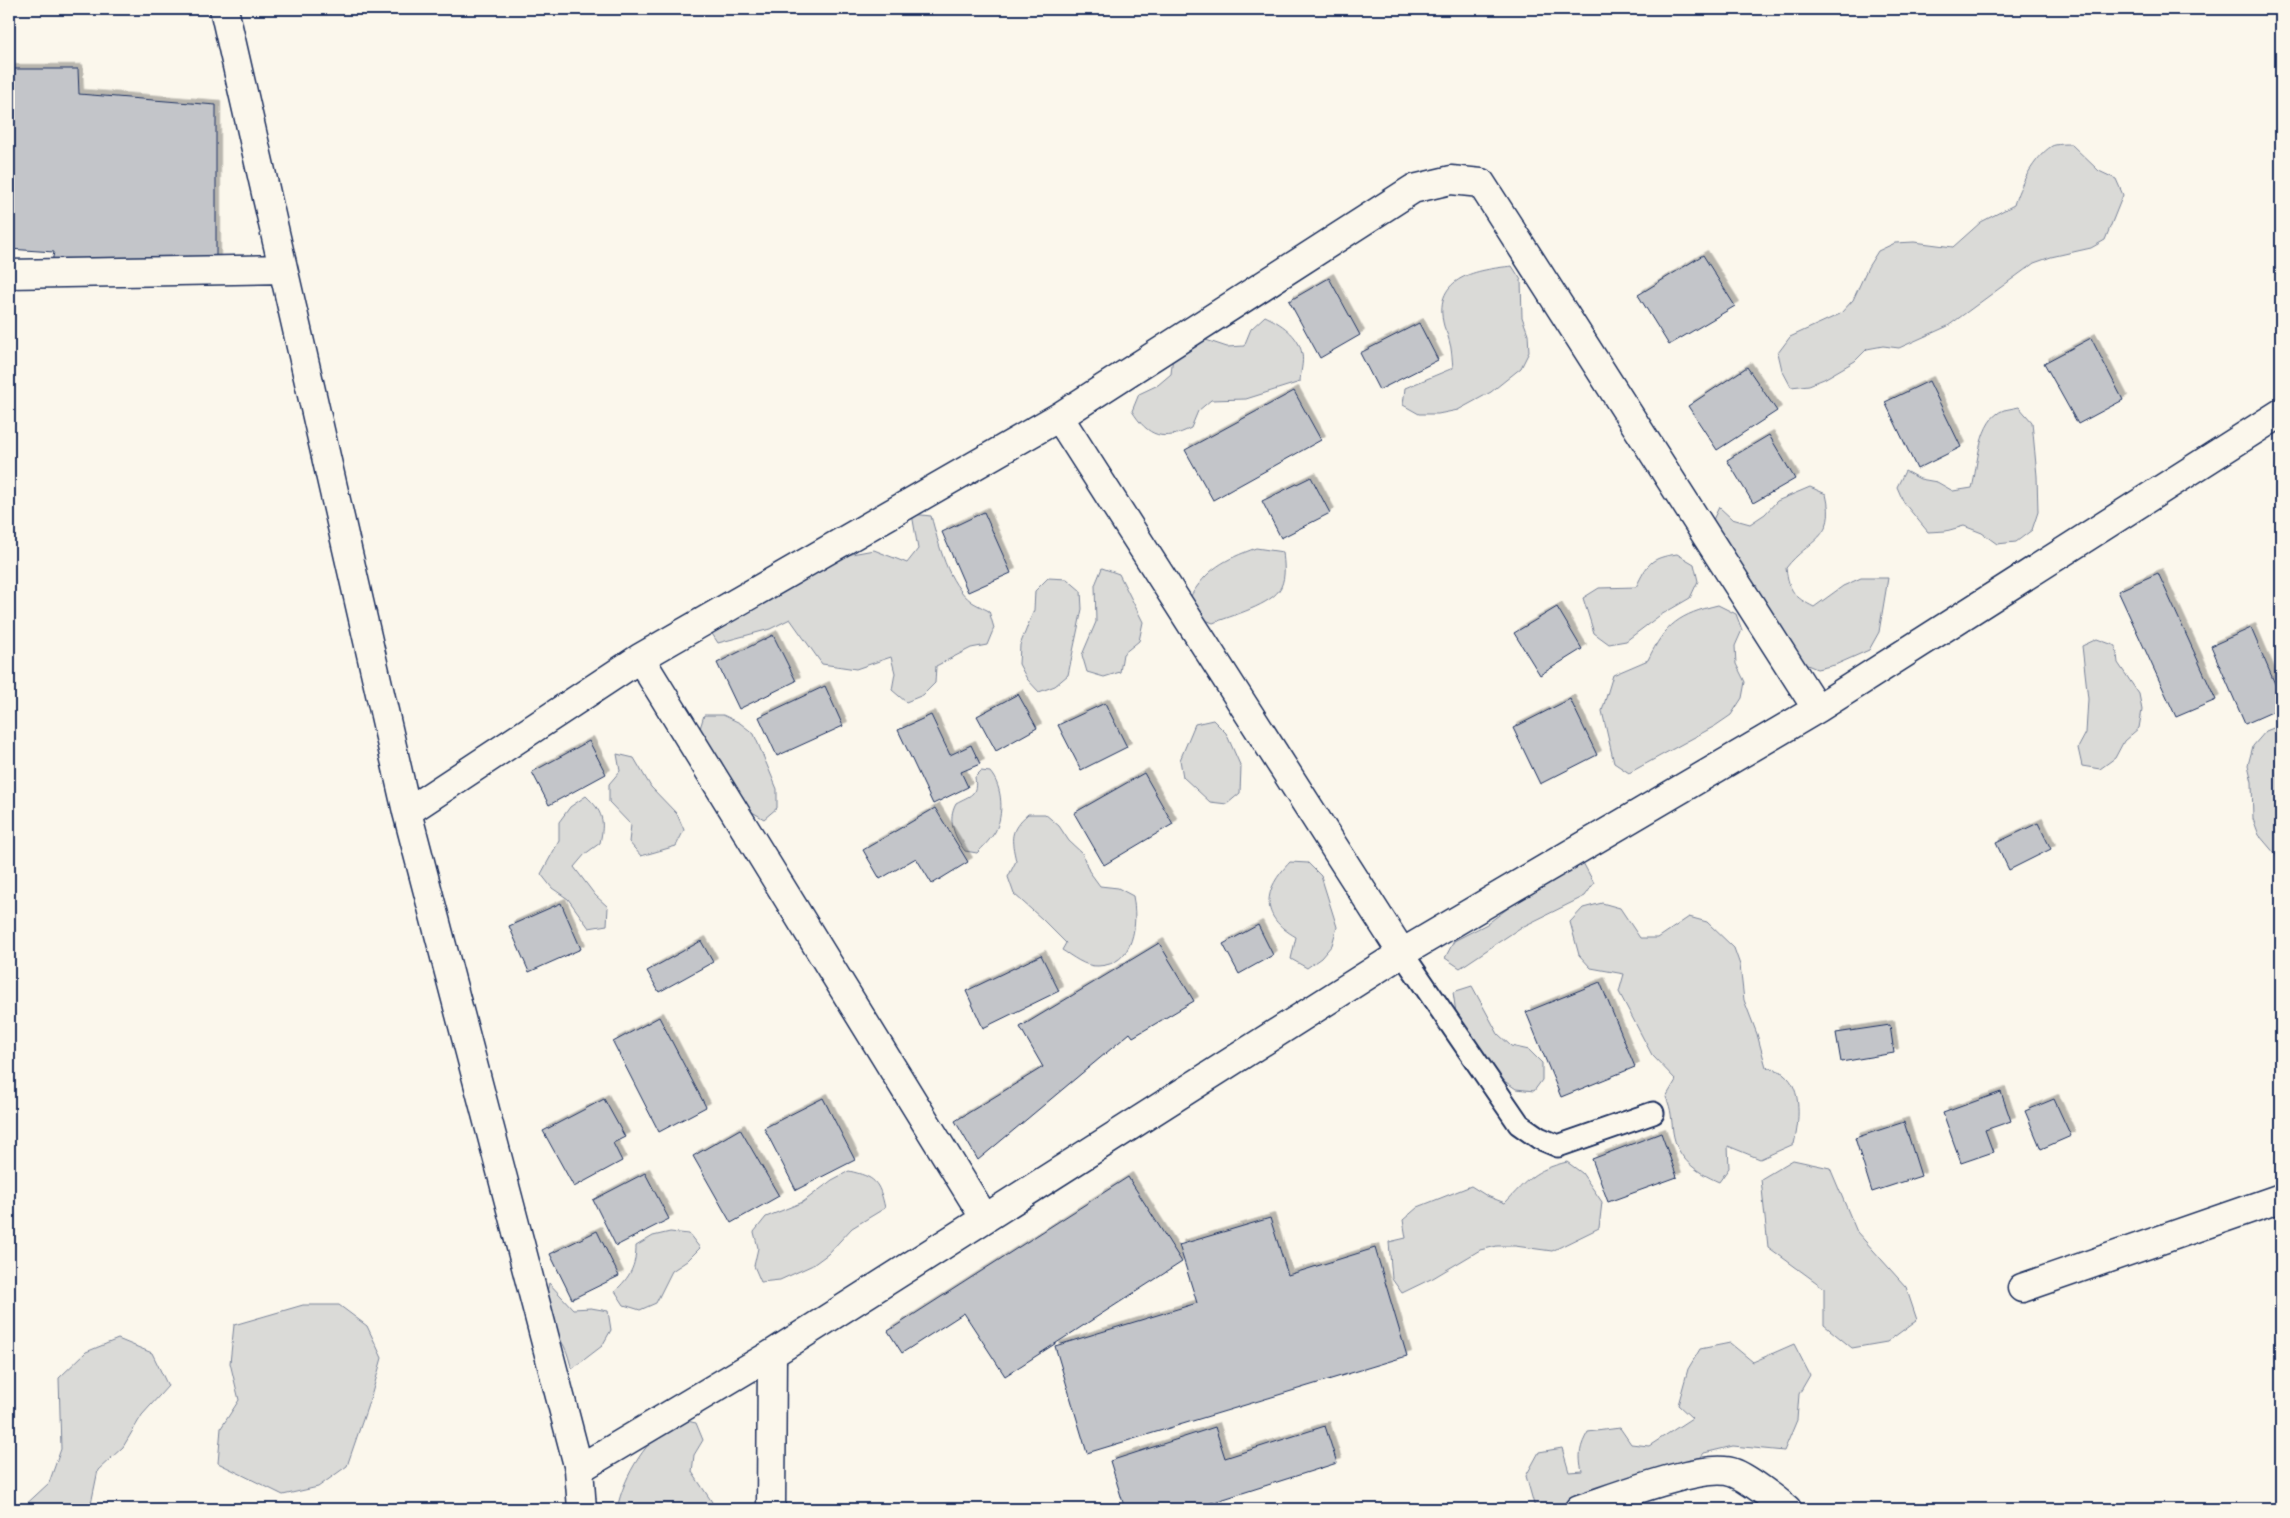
<svg xmlns="http://www.w3.org/2000/svg" width="2290" height="1518" viewBox="0 0 2290 1518" font-family="Delius,sans-serif">
<style>
.green{fill:#dadad7;stroke:#7a849a}
.building{fill:#c3c5c9;stroke:#1b2f5e;filter:url(#shadow)}
.lines{fill:none;stroke-linecap:round;stroke-linejoin:round}
.service-casing{stroke:#1b2f5e;stroke-width:25}
.minor-casing{stroke:#1b2f5e;stroke-width:31}
.service{stroke:#fbf7ec;stroke-width:21}
.minor{stroke:#fbf7ec;stroke-width:28}
</style>
<defs>
<filter id="shadow"><feDropShadow dx="4.5" dy="-4.5" stdDeviation="0" flood-color="#0004"/></filter>
</defs>
<rect width="100%" height="100%" fill="#fbf7ec"/>
<filter id="ink" filterUnits="userSpaceOnUse"><feTurbulence type="fractalNoise" baseFrequency=".02" numOctaves="2"/><feDisplacementMap in="SourceGraphic" scale="10" xChannelSelector="R" yChannelSelector="G"/><feConvolveMatrix kernelMatrix="1 2 1 2 8 2 1 2 1" color-interpolation-filters="sRGB"/></filter>
<g filter="url(#ink)">
<path class="green" d="M 2071,144 L 2099,171 L 2116,179 L 2123,195 L 2105,240 L 2091,248 L 2051,257 L 2034,263 L 1948,326 L 1899,348 L 1883,346 L 1867,349 L 1855,361 L 1824,379 L 1809,385 L 1791,387 L 1782,370 L 1778,353 L 1790,337 L 1840,314 L 1853,300 L 1868,267 L 1878,251 L 1895,243 L 1914,242 L 1953,247 L 1981,222 L 2014,205 C 2019,187 2034,157 2052,146 C 2056,144 2066,144 2071,144 Z
M 1512,266 L 1521,280 L 1522,317 L 1528,334 L 1529,352 L 1521,368 L 1491,392 L 1458,410 L 1438,414 L 1419,414 L 1403,405 L 1405,388 L 1453,368 C 1452,359 1452,349 1449,340 C 1448,334 1444,329 1443,322 C 1434,276 1477,270 1512,266 Z
M 1265,316 C 1280,323 1299,335 1302,354 C 1304,362 1300,374 1300,382 L 1246,399 L 1211,400 L 1198,411 L 1191,428 C 1164,442 1148,437 1132,411 L 1139,394 L 1158,385 L 1171,374 L 1173,355 L 1189,345 L 1206,340 L 1227,347 L 1244,346 L 1251,329 Z
M 2019,407 L 2032,422 L 2037,476 L 2038,512 L 2032,530 L 2016,542 L 1997,544 L 1982,533 L 1964,526 L 1946,531 L 1928,532 L 1904,503 L 1897,487 L 1905,471 L 1920,479 L 1937,482 L 1953,491 L 1972,488 C 1978,466 1978,419 2004,410 C 2009,409 2014,408 2019,407 Z
M 1810,487 L 1826,494 C 1837,540 1809,538 1786,568 C 1789,591 1794,597 1814,607 L 1843,586 L 1861,578 L 1888,578 L 1879,632 L 1869,650 L 1835,665 L 1817,669 L 1800,662 L 1711,524 L 1719,507 L 1732,519 L 1750,524 L 1765,514 L 1777,501 Z
M 912,514 L 931,516 C 939,544 947,583 972,602 C 977,605 983,608 989,611 L 994,628 L 987,645 L 971,648 L 936,666 L 935,683 L 923,695 L 906,702 L 892,690 L 895,673 L 891,657 L 856,669 L 822,664 L 790,619 L 770,629 L 718,643 L 709,629 L 846,555 L 874,550 L 907,563 L 918,549 Z
M 1256,548 L 1283,552 C 1284,563 1286,576 1281,587 C 1273,605 1230,616 1213,623 L 1195,616 L 1189,599 C 1207,568 1224,560 1256,548 Z
M 1677,554 L 1694,564 L 1698,581 L 1690,598 L 1659,616 L 1626,641 L 1609,644 L 1594,633 L 1583,598 L 1599,588 L 1636,587 C 1648,563 1650,558 1677,554 Z
M 1102,568 L 1119,574 L 1143,622 L 1139,641 L 1123,654 L 1120,672 L 1104,677 L 1087,672 L 1082,655 L 1096,622 L 1095,585 Z
M 1048,578 L 1067,579 L 1081,591 L 1082,609 L 1068,675 L 1055,686 L 1039,692 L 1027,679 L 1019,664 L 1020,645 L 1034,610 L 1035,591 Z
M 1718,605 L 1736,614 L 1742,630 L 1735,646 L 1736,664 L 1745,682 L 1742,698 L 1731,715 L 1715,726 L 1629,773 L 1614,763 L 1602,711 L 1613,675 L 1648,660 C 1665,624 1680,614 1718,605 Z
M 2097,639 L 2116,646 L 2118,663 L 2139,694 L 2142,710 L 2139,728 L 2124,741 L 2115,758 L 2100,769 L 2082,766 L 2078,748 L 2086,733 L 2088,699 L 2082,646 Z
M 704,715 L 723,715 L 740,723 L 754,734 L 777,789 L 777,808 L 764,819 L 747,809 L 735,793 L 721,761 L 699,732 Z
M 1213,720 L 1226,733 L 1241,767 L 1240,793 L 1227,804 L 1210,802 L 1183,777 L 1180,760 L 1195,724 Z
M 2281,725 L 2281,861 L 2259,835 L 2253,819 L 2252,782 L 2248,765 L 2253,746 L 2266,731 Z
M 617,754 L 634,758 L 651,787 L 677,814 L 684,830 L 676,846 L 641,856 L 629,842 L 631,825 L 609,802 L 609,784 L 620,771 Z
M 981,771 L 990,772 C 1003,787 1004,815 995,832 C 990,840 983,847 977,853 L 965,851 C 954,837 947,819 956,803 C 970,795 978,796 975,777 Z
M 586,796 C 603,812 605,820 600,843 L 585,854 L 574,867 L 595,895 L 608,907 L 607,925 L 589,928 L 568,899 L 552,888 L 541,874 L 559,841 L 559,822 L 570,807 Z
M 1028,814 L 1045,814 L 1059,826 L 1069,841 L 1082,853 L 1089,871 L 1100,886 L 1118,888 L 1133,896 C 1138,923 1135,965 1098,966 C 1085,967 1072,956 1062,950 L 1066,943 L 1041,918 L 1014,894 L 1008,877 L 1016,861 C 1011,838 1009,831 1028,814 Z
M 1581,859 L 1594,883 L 1585,896 L 1520,928 L 1460,968 L 1445,958 L 1454,941 L 1487,924 L 1564,866 Z
M 1290,862 L 1308,863 L 1321,876 L 1337,927 L 1332,945 L 1321,958 L 1307,968 L 1291,959 L 1296,937 C 1259,916 1263,890 1290,862 Z
M 1602,903 L 1620,908 L 1640,938 L 1658,938 L 1689,917 L 1707,922 L 1734,948 L 1740,965 L 1744,1000 L 1757,1034 L 1766,1067 C 1771,1069 1780,1070 1784,1074 C 1803,1089 1799,1123 1794,1144 L 1760,1159 L 1728,1146 L 1729,1168 L 1719,1182 C 1696,1172 1677,1159 1673,1132 C 1671,1117 1672,1111 1666,1097 L 1676,1080 L 1652,1055 L 1619,992 L 1624,974 L 1591,968 L 1579,955 L 1570,922 L 1583,908 Z
M 1472,986 L 1498,1034 L 1511,1046 L 1529,1050 L 1542,1063 L 1542,1080 L 1534,1091 L 1516,1089 L 1472,1059 L 1458,1027 L 1453,992 Z
M 1793,1160 L 1830,1168 L 1857,1232 L 1906,1287 L 1917,1320 L 1887,1342 L 1852,1348 L 1824,1325 L 1824,1288 L 1768,1247 L 1761,1179 Z
M 1567,1162 L 1582,1173 L 1602,1202 L 1599,1228 L 1552,1251 L 1515,1246 L 1497,1246 L 1480,1250 L 1433,1278 L 1402,1293 L 1392,1279 L 1389,1242 L 1406,1238 L 1403,1220 L 1418,1207 L 1471,1186 L 1487,1196 L 1505,1203 C 1527,1180 1534,1170 1567,1162 Z
M 849,1171 C 875,1177 879,1181 885,1208 L 852,1228 L 828,1254 L 813,1265 L 780,1280 L 761,1282 L 754,1266 L 758,1248 L 754,1232 L 766,1217 L 803,1202 L 832,1180 Z
M 670,1232 L 689,1234 L 700,1248 L 687,1261 L 672,1271 L 656,1303 L 640,1310 L 624,1305 L 615,1291 C 630,1277 636,1266 636,1246 L 653,1236 Z
M 549,1283 L 573,1309 L 591,1308 L 608,1311 L 611,1330 L 602,1346 L 572,1369 C 569,1361 568,1353 564,1346 C 549,1319 541,1316 549,1283 Z
M 303,1305 L 339,1305 L 367,1326 L 382,1358 L 372,1393 L 347,1466 L 318,1487 L 283,1495 L 218,1463 L 221,1428 L 239,1400 L 230,1363 L 234,1325 Z
M 118,1339 L 152,1353 L 168,1386 L 142,1415 L 123,1447 L 98,1470 L 90,1509 L 21,1509 L 49,1483 L 61,1449 L 59,1378 L 86,1352 Z
M 1730,1343 L 1753,1362 L 1794,1344 L 1810,1375 L 1799,1394 L 1797,1420 L 1784,1451 L 1733,1446 L 1704,1453 L 1682,1482 L 1612,1500 L 1535,1508 L 1526,1476 L 1539,1452 L 1562,1448 L 1569,1472 L 1582,1471 C 1578,1455 1580,1446 1588,1432 L 1620,1428 L 1631,1444 L 1649,1446 L 1692,1418 L 1678,1405 L 1688,1369 L 1700,1349 Z
M 678,1419 L 696,1423 L 703,1440 L 694,1455 L 692,1472 L 712,1502 L 711,1509 L 617,1509 C 624,1475 647,1437 678,1419 Z"/>
<path class="building" d="M 9,69 L 78,69 L 79,94 L 216,105 L 216,262 L 51,267 L 54,252 L 9,249 Z
M 1703,255 L 1735,306 L 1669,345 L 1638,295 Z
M 1329,278 L 1360,335 L 1320,358 L 1289,301 Z
M 1419,323 L 1438,360 L 1379,390 L 1360,353 Z
M 2091,338 L 2123,400 L 2078,424 L 2044,363 Z
M 1747,367 L 1777,411 L 1717,450 L 1688,406 Z
M 1929,381 L 1961,447 L 1917,469 L 1885,402 Z
M 1294,391 L 1321,440 L 1213,500 L 1185,450 Z
M 1769,435 L 1795,479 L 1753,503 L 1727,460 Z
M 1311,477 L 1330,513 L 1281,538 L 1262,501 Z
M 984,512 L 1011,573 L 968,592 L 942,532 Z
M 2158,573 L 2216,700 L 2176,717 L 2118,591 Z
M 1557,607 L 1582,649 L 1540,675 L 1514,633 Z
M 2251,628 L 2281,698 L 2281,708 L 2245,724 L 2211,646 Z
M 773,635 L 796,681 L 739,709 L 717,663 Z
M 825,686 L 843,726 L 777,756 L 759,717 Z
M 1018,694 L 1037,728 L 996,751 L 977,716 Z
M 1570,699 L 1597,755 L 1540,784 L 1513,728 Z
M 1105,703 L 1127,747 L 1081,770 L 1058,725 Z
M 931,715 L 950,755 L 971,745 L 980,764 L 961,772 L 968,787 L 933,804 L 898,730 Z
M 589,741 L 606,774 L 549,805 L 532,772 Z
M 1144,773 L 1173,824 L 1104,865 L 1074,813 Z
M 935,808 L 968,862 L 932,884 L 916,858 L 880,879 L 863,850 Z
M 2038,823 L 2051,849 L 2009,870 L 1996,843 Z
M 561,903 L 581,949 L 529,972 L 509,926 Z
M 1258,925 L 1273,955 L 1239,974 L 1223,944 Z
M 701,941 L 713,962 L 659,992 L 647,971 Z
M 1159,943 L 1194,1001 L 1133,1037 L 1130,1033 L 978,1160 L 955,1121 L 1043,1067 L 1020,1027 Z
M 1041,955 L 1059,991 L 983,1028 L 966,991 Z
M 1600,982 L 1635,1067 L 1561,1097 L 1526,1012 Z
M 659,1017 L 706,1107 L 659,1132 L 613,1042 Z
M 1890,1025 L 1894,1053 L 1841,1062 L 1836,1033 Z
M 2001,1092 L 2011,1121 L 1985,1130 L 1993,1152 L 1961,1163 L 1943,1113 Z
M 823,1098 L 855,1160 L 796,1190 L 764,1128 Z
M 604,1099 L 625,1137 L 613,1143 L 622,1161 L 574,1187 L 543,1131 Z
M 2054,1099 L 2071,1136 L 2041,1149 L 2025,1111 Z
M 1904,1122 L 1921,1176 L 1872,1192 L 1855,1138 Z
M 740,1129 L 779,1196 L 731,1223 L 693,1156 Z
M 1661,1133 L 1677,1177 L 1608,1202 L 1592,1159 Z
M 645,1173 L 669,1219 L 616,1246 L 593,1200 Z
M 1128,1177 L 1182,1262 L 1005,1376 L 964,1313 L 902,1353 L 888,1331 Z
M 1270,1218 L 1288,1275 L 1375,1248 L 1407,1356 L 1087,1453 L 1055,1346 L 1197,1303 L 1179,1245 Z
M 597,1231 L 619,1276 L 572,1299 L 550,1254 Z
M 1325,1426 L 1337,1463 L 1192,1509 L 1125,1509 L 1110,1461 L 1215,1427 L 1225,1458 Z"/>
<g class="lines">
<defs>
<path id="service" d="M 1402,953 L 1519,1124 L 1539,1138 L 1558,1146 L 1653,1113"/>
<path id="minor" d="M 224,9 L 407,812 L 579,1469 L 582,1509
M 9,274 L 283,269
M 1059,417 L 1402,953
M 640,658 L 984,1217
M 407,812 L 640,658 L 1059,417 L 1413,189 L 1451,180 L 1481,183 L 1817,709
M 2022,1288 L 2281,1198
M 579,1469 L 772,1354 L 1402,953 L 1817,709 L 2281,413
M 771,1509 L 772,1354
M 1579,1509 C 1611,1499 1705,1461 1734,1473 C 1746,1477 1776,1500 1787,1509"/>
</defs>
<use href="#service" class="service-casing"/>
<use href="#minor" class="minor-casing"/>
<use href="#service" class="service"/>
<use href="#minor" class="minor"/>
</g>
</g>
<rect width="2290" height="1518" fill="none" stroke="#fbf7ec" stroke-width="30"/>
<rect x="15" y="15" width="2260" height="1488" fill="none" stroke="#1b2f5e" stroke-width="2" filter="url(#ink)"/>
</svg>
